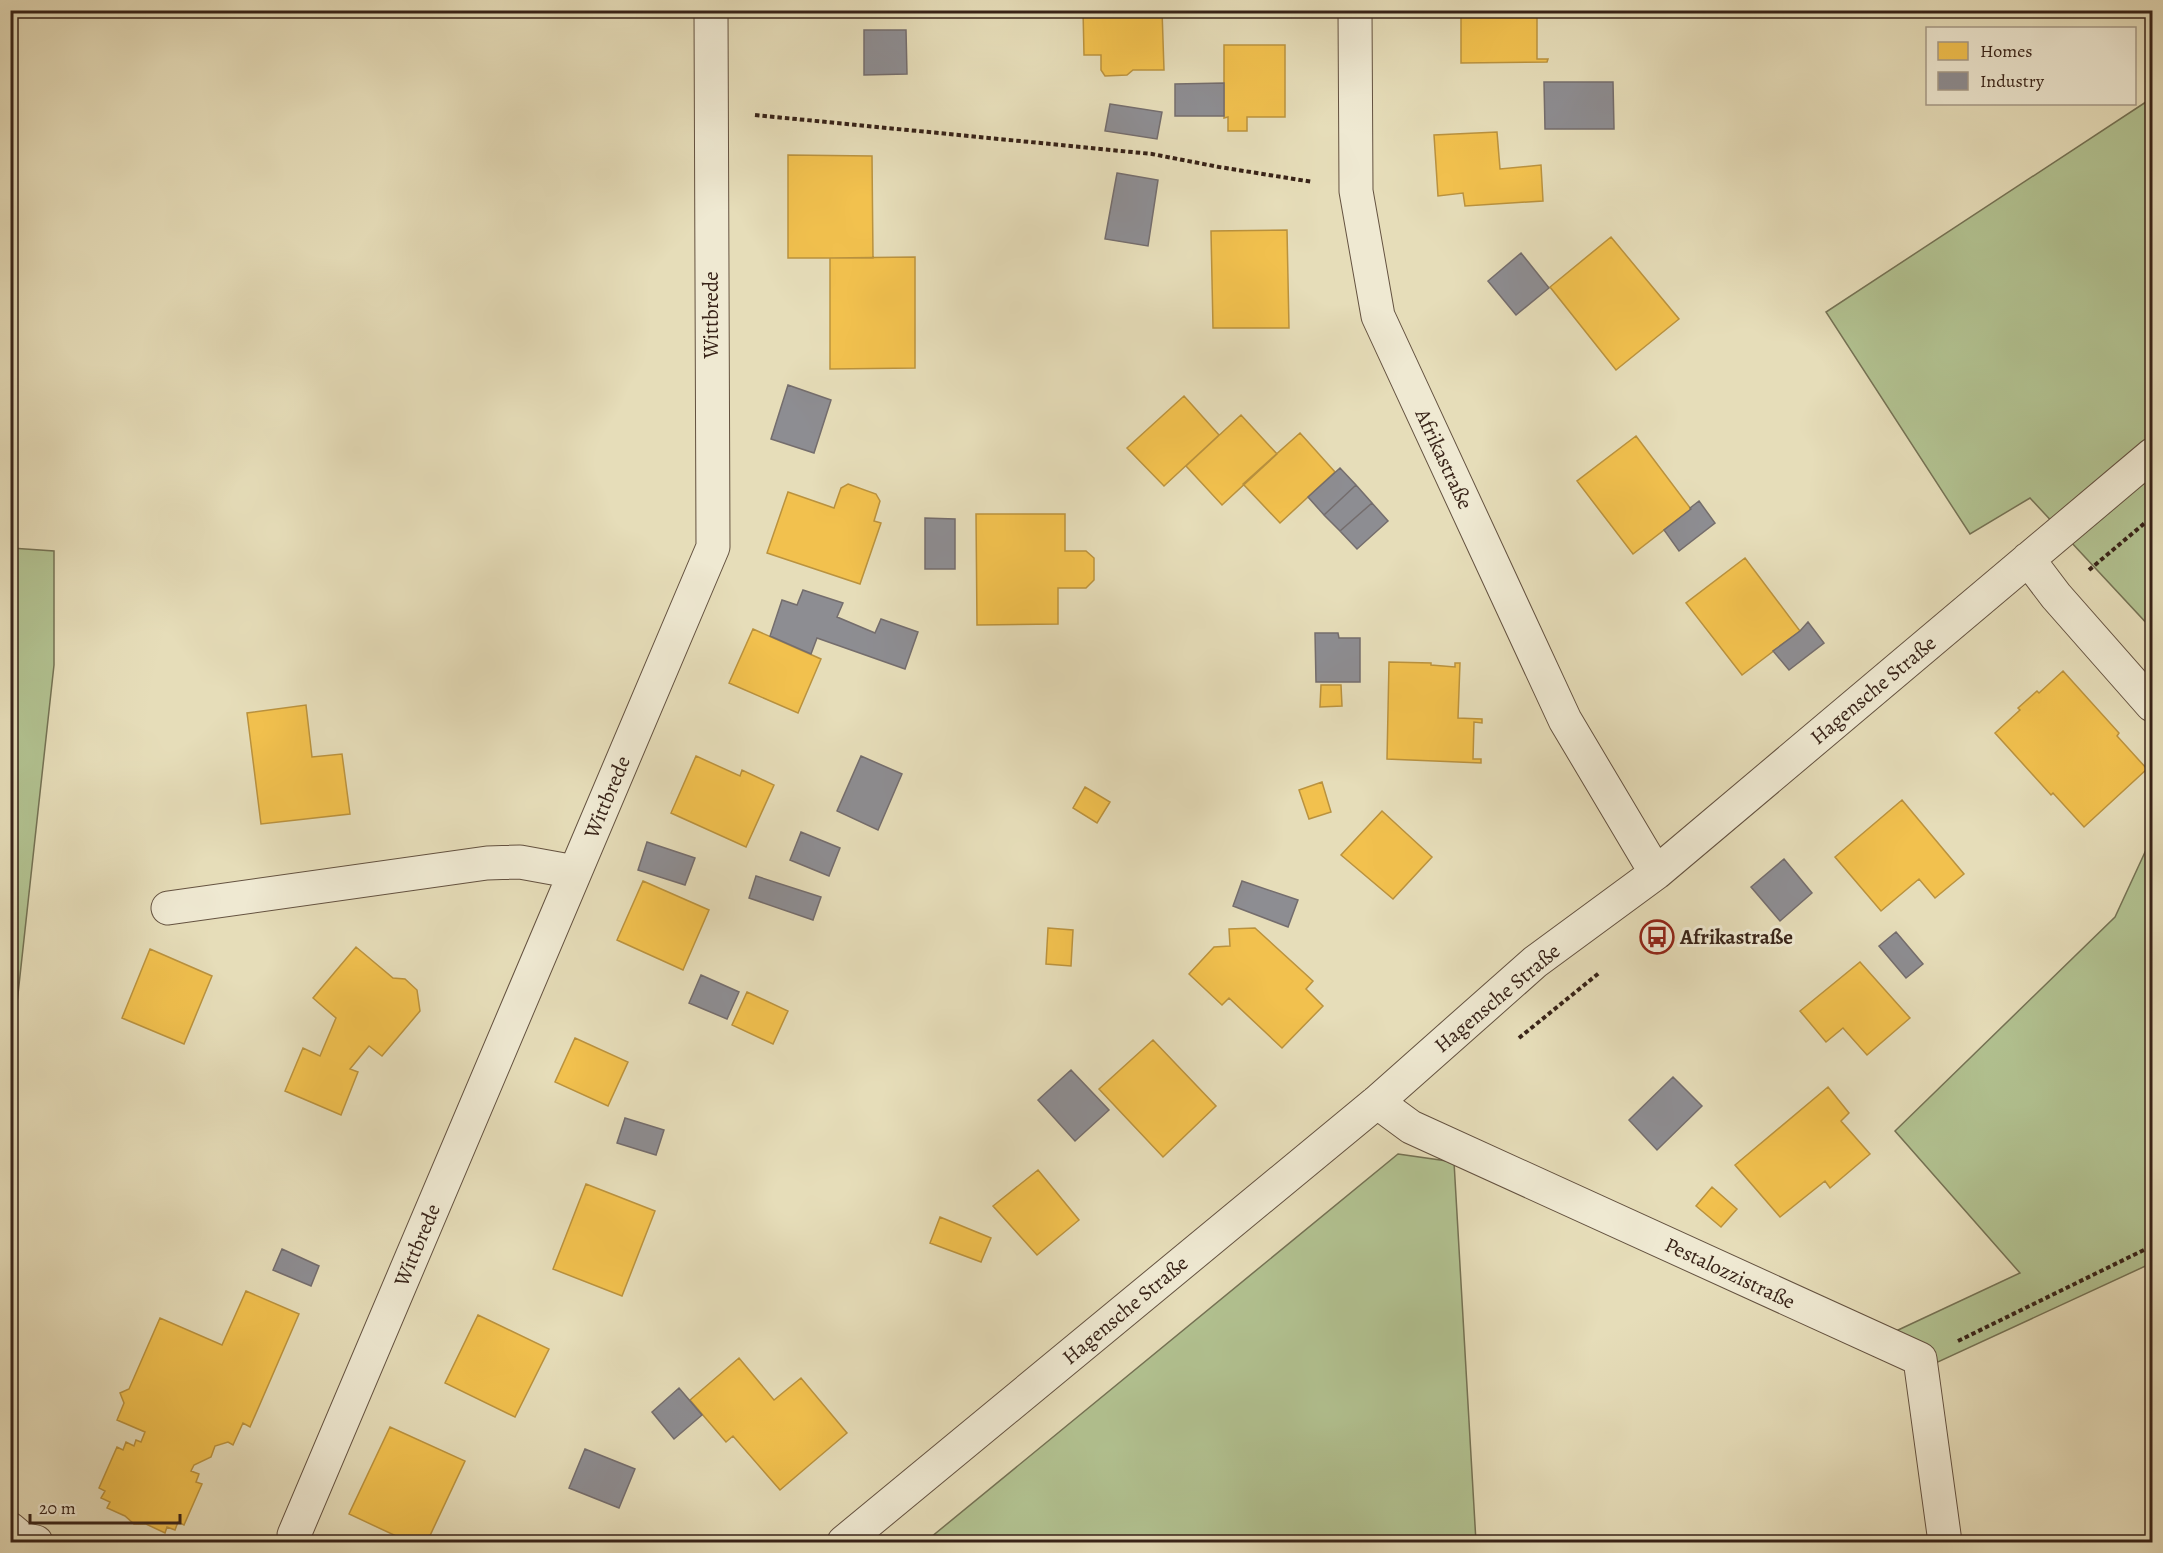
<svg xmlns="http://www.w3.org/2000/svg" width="2163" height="1553" viewBox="0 0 2163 1553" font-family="Alegreya,serif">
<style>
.green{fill:#b2c291;stroke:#757254;stroke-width:1.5}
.homes{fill:#f2c14e;stroke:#ba923e;stroke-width:1.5}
.industry{fill:#8d8d92;stroke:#746d6d;stroke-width:1.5}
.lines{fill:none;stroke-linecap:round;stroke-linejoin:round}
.minor-casing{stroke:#645240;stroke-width:35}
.path{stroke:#382318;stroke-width:4;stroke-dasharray:4.5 3;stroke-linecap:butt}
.minor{stroke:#efe9d2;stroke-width:33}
.labels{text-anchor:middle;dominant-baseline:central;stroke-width:6;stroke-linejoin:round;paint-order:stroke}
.street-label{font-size:21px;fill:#382318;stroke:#efe9d2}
.poi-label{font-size:21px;font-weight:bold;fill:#382318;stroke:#efe9d2;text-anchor:start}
</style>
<rect width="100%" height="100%" fill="#e6ddb9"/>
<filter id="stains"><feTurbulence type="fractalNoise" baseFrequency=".00333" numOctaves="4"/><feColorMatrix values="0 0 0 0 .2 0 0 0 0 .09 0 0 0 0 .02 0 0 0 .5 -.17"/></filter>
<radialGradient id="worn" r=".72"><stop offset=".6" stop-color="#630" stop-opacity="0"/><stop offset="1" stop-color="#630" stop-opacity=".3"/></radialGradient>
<path class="green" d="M 2152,98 L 2152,629 L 2030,498 L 1970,534 L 1826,312 Z
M 11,548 L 54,551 L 54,665 L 11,1058 Z
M 2152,837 L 2152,1263 L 1938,1362 L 1896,1331 L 2020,1273 L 1895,1131 L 2115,917 Z
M 1398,1154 L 1454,1162 L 1476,1542 L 925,1542 Z"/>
<path class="homes" d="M 762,10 L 839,10 L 839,14 L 762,14 Z
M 1083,10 L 1162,10 L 1164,70 L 1133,70 L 1127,75 L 1105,76 L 1101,70 L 1101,55 L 1084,55 Z
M 1461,10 L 1537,10 L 1537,59 L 1548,59 L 1547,62 L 1461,63 Z
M 1224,45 L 1285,45 L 1285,117 L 1247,117 L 1247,131 L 1228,131 L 1228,117 L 1224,118 Z
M 1497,132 L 1500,169 L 1541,165 L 1543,201 L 1465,206 L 1463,193 L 1438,196 L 1434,135 Z
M 788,155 L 872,156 L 873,258 L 788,258 Z
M 1287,230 L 1289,328 L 1213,328 L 1211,231 Z
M 1611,237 L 1679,319 L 1616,370 L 1550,287 Z
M 915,257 L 915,368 L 830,369 L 830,258 Z
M 1184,396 L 1219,435 L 1164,486 L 1127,448 Z
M 1241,415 L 1277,454 L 1222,505 L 1186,466 Z
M 1300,433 L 1335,472 L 1280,523 L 1243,484 Z
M 1636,436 L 1691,509 L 1633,554 L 1577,481 Z
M 848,484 L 876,494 L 880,501 L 874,521 L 881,523 L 860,584 L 767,553 L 788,492 L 834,508 L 841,488 Z
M 976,514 L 1065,514 L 1065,551 L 1086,551 L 1094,558 L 1094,580 L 1086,588 L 1058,588 L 1058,624 L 977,625 Z
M 1745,558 L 1800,631 L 1742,675 L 1686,603 Z
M 753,629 L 821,659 L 798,713 L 729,683 Z
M 1389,662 L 1431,663 L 1431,665 L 1455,667 L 1455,663 L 1460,663 L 1458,718 L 1482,719 L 1482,723 L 1474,722 L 1473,759 L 1481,759 L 1481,763 L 1387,759 Z
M 2063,671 L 2119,733 L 2117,736 L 2147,769 L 2084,827 L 2053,793 L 2051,795 L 1995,733 L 2020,710 L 2018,708 L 2037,691 L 2039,693 Z
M 1321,685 L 1341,685 L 1342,706 L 1320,707 Z
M 306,705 L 312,757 L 342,754 L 350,814 L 261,824 L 247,713 Z
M 696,756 L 740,776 L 742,770 L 774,785 L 746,847 L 671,813 Z
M 1322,782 L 1331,812 L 1309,819 L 1299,790 Z
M 1085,787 L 1110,802 L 1097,823 L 1073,808 Z
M 1902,800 L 1964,874 L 1935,898 L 1919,879 L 1881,911 L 1835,857 Z
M 1382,811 L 1432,857 L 1393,899 L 1341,855 Z
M 643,881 L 709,910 L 683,970 L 617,940 Z
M 1048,928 L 1073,930 L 1071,966 L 1046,964 Z
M 1255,928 L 1313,981 L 1306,989 L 1323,1006 L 1282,1048 L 1229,998 L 1222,1005 L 1189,974 L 1214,947 L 1230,946 L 1229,929 Z
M 356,947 L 393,978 L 405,979 L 417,990 L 420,1011 L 382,1056 L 369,1046 L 350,1069 L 358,1072 L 341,1115 L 285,1091 L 303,1048 L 320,1056 L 336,1018 L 313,998 Z
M 150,949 L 212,976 L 184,1044 L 122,1018 Z
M 1860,962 L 1910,1018 L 1867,1055 L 1843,1028 L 1826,1042 L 1800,1011 Z
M 747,992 L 788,1011 L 773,1044 L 732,1025 Z
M 575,1038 L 628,1062 L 608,1106 L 555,1082 Z
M 1153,1040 L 1216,1106 L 1163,1157 L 1099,1089 Z
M 1828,1087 L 1849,1113 L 1841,1121 L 1870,1154 L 1830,1188 L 1825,1181 L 1780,1217 L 1735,1165 Z
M 1038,1170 L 1079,1220 L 1037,1255 L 993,1206 Z
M 586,1184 L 655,1211 L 622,1296 L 553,1269 Z
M 1712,1187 L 1737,1209 L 1721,1227 L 1696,1206 Z
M 940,1217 L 991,1238 L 981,1262 L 930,1243 Z
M 246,1291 L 299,1314 L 250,1427 L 243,1423 L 233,1445 L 228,1442 L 215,1446 L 211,1457 L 194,1465 L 191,1471 L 199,1474 L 196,1482 L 202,1484 L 184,1525 L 178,1522 L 175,1530 L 167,1527 L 165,1533 L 146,1524 L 134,1524 L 125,1516 L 107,1508 L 110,1502 L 101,1498 L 105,1491 L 99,1488 L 117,1447 L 123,1450 L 126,1442 L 134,1446 L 136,1440 L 141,1442 L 145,1432 L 117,1420 L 124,1403 L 120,1393 L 129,1389 L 160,1318 L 222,1345 Z
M 478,1315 L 549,1349 L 515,1417 L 445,1383 Z
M 739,1358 L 774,1400 L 801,1378 L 847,1433 L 780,1490 L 733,1436 L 726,1442 L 690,1400 Z
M 390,1427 L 465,1461 L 427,1542 L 409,1542 L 349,1514 Z"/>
<path class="industry" d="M 864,30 L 906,30 L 907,74 L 864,75 Z
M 1544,82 L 1613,82 L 1614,129 L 1545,129 Z
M 1224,83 L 1224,116 L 1175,116 L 1175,84 Z
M 1110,104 L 1162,112 L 1157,139 L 1105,131 Z
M 1117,173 L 1158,180 L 1148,246 L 1105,239 Z
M 1521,253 L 1549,288 L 1516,315 L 1488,281 Z
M 788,385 L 831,400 L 814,453 L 771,439 Z
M 1340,468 L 1356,485 L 1324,515 L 1308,497 Z
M 1356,485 L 1372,503 L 1340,531 L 1324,515 Z
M 1699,501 L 1715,523 L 1679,551 L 1664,530 L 1691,509 L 1690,508 Z
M 1372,503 L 1388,521 L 1357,549 L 1340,531 Z
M 925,518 L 955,519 L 955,569 L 925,569 Z
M 803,590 L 843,603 L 837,617 L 875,633 L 881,619 L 918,632 L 905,669 L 817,638 L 811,654 L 770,636 L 782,600 L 797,605 Z
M 1808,622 L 1824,643 L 1789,670 L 1773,651 L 1800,631 Z
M 1315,633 L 1338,633 L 1339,638 L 1360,638 L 1360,682 L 1316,682 Z
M 861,756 L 902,774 L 878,830 L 837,811 Z
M 801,832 L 840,848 L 829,876 L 790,860 Z
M 647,842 L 695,858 L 685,885 L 638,870 Z
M 1784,859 L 1812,893 L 1780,921 L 1751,887 Z
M 756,876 L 821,897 L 813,920 L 749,898 Z
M 1242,881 L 1298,900 L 1288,927 L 1233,906 Z
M 1896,932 L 1923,964 L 1906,978 L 1879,946 Z
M 701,975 L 739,992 L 727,1019 L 689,1003 Z
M 1071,1070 L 1109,1110 L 1075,1141 L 1038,1100 Z
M 1673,1077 L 1702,1106 L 1657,1150 L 1629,1120 Z
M 625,1118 L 664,1130 L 656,1155 L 617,1143 Z
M 282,1249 L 319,1266 L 311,1286 L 273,1270 Z
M 679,1388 L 702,1415 L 674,1439 L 652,1412 Z
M 585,1449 L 635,1469 L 619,1508 L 569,1488 Z"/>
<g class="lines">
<defs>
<path id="minor" d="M 1355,10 L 1356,191 L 1378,316 L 1565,720 L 1656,873
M 2028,559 L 2056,596 L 2152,705
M 168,908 L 487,863 L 520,862 L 575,872
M 1377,1102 L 1411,1127 L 1920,1359 L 1945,1542
M 10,1529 L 22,1539 L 36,1542
M 294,1542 L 294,1535 L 713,547 L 711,10
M 844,1542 L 1377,1102 L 1535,962 L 1656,873 L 2152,455"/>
</defs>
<use href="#minor" class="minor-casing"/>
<path class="path" d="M 755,115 L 1152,154 L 1219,167 L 1313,182
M 2089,570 L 2152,517
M 1519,1038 L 1599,973
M 1958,1341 L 2152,1246"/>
<use href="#minor" class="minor"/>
</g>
<defs>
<symbol id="bus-ring" viewBox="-11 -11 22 22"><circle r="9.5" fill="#efe9d2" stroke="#8f2418" stroke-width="1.5"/><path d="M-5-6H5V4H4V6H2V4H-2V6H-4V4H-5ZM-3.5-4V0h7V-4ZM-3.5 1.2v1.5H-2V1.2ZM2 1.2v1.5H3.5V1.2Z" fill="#8f2418"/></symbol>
</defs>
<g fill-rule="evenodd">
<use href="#bus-ring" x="1638" y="918" width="38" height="38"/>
</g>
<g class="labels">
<g class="street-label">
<text transform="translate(711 315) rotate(-90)">Wittbrede</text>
<text transform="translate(1444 459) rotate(65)">Afrikastraße</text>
<text transform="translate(1873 690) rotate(-40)">Hagensche Straße</text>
<text transform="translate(607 797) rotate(-67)">Wittbrede</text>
<text transform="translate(1497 998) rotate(-40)">Hagensche Straße</text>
<text transform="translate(417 1245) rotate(-67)">Wittbrede</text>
<text transform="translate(1730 1273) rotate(25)">Pestalozzistraße</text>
<text transform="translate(1125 1310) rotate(-40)">Hagensche Straße</text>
</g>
<g class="poi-label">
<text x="1680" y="937">Afrikastraße</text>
</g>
</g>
<rect width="2163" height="1553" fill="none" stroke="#e6ddb9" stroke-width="36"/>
<rect x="12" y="12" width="2139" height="1529" fill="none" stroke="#382318" stroke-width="3"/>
<rect x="18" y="18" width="2127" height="1517" fill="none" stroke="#382318" stroke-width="1.5"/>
<rect x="1926" y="27" width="210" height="78" fill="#efe9d2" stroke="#a69a88" stroke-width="1.5"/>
<rect x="1938" y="42" width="30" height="18" fill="#f2c14e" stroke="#a69a88" stroke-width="1.5"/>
<text x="1980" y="57" font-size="18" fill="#382318">Homes</text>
<rect x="1938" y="72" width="30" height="18" fill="#8d8d92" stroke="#a69a88" stroke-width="1.5"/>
<text x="1980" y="87" font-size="18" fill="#382318">Industry</text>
<path d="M30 1514v9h150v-9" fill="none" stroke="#382318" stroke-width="3"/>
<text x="39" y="1514" font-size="18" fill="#382318" stroke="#efe9d2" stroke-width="4.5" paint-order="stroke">20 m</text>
<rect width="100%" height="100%" filter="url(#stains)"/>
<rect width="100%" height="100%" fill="url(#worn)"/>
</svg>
